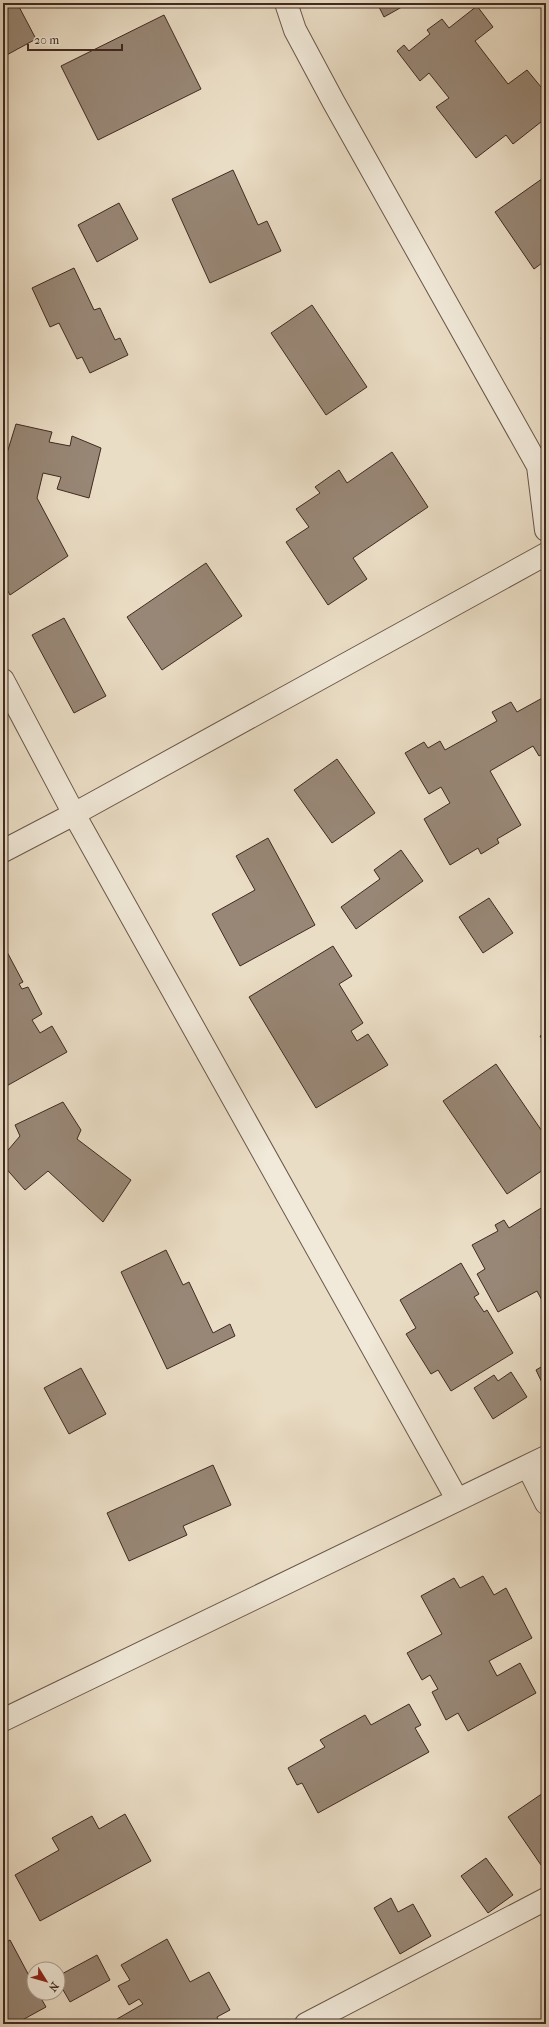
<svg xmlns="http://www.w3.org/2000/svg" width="549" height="2027" viewBox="0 0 549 2027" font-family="'IM FELL French Canon',serif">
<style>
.building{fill:#988776;stroke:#402a21}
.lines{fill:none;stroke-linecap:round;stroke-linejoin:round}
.street-casing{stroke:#6a574a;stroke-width:24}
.street{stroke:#f1e9d9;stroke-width:22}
</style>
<rect width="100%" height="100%" fill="#eaddc5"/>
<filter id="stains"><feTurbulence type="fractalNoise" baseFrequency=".005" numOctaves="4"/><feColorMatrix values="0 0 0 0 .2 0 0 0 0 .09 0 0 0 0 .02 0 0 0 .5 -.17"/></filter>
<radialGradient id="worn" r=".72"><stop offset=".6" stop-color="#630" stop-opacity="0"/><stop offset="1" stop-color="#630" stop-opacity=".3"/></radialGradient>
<path class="building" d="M 3,3 L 17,3 L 36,39 L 3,57 Z
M 377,3 L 409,3 L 384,17 Z
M 477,6 L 493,27 L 475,41 L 508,84 L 527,70 L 546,93 L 546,118 L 513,144 L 506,135 L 476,158 L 436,107 L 449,98 L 429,73 L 420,81 L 397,51 L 404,45 L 409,51 L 430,34 L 427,30 L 442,19 L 449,28 Z
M 164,15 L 201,89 L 98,140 L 61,66 Z
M 233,170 L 258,225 L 267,221 L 281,251 L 210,283 L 172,199 Z
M 546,176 L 546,260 L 534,269 L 495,212 Z
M 119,203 L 138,239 L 97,262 L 78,225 Z
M 74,268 L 94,310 L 100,308 L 115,340 L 120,338 L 128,355 L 90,373 L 82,357 L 77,359 L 59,323 L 50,327 L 32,288 Z
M 312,305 L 367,387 L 326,415 L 271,333 Z
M 546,336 L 546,350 L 541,338 Z
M 16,424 L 52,432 L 49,442 L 70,446 L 72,436 L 101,448 L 89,498 L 57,489 L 61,477 L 43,473 L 37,498 L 68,556 L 10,595 L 3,582 L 3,466 Z
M 392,452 L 428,507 L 353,558 L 367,579 L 328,605 L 286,542 L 309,527 L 296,509 L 320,493 L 315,487 L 339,470 L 347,483 Z
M 206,563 L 242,616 L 162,670 L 127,617 Z
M 64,618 L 106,696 L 74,713 L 32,635 Z
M 546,696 L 546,752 L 539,756 L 533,746 L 490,771 L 521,825 L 497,839 L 499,843 L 481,854 L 478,848 L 450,865 L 424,819 L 450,803 L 441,787 L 429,794 L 405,753 L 424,742 L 428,748 L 440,741 L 445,750 L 497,721 L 492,712 L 511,702 L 517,712 Z
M 337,759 L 375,813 L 332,843 L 294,790 Z
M 268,838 L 315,925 L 240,966 L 212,914 L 255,890 L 236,856 Z
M 401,850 L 423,881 L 356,929 L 341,907 L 380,879 L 374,870 Z
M 489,898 L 513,933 L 483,953 L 459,917 Z
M 333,946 L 352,976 L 339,984 L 363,1023 L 351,1031 L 357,1041 L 368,1034 L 388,1065 L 316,1108 L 249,997 Z
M 6,950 L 23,982 L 19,984 L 22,989 L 28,987 L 42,1014 L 32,1020 L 40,1033 L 52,1026 L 67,1052 L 3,1088 L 3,951 Z
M 546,1032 L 546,1046 L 540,1036 Z
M 496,1064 L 546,1137 L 546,1168 L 507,1194 L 443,1101 Z
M 63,1102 L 81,1130 L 77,1139 L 131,1180 L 103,1222 L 48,1171 L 25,1190 L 3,1165 L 3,1156 L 20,1136 L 15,1125 Z
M 546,1205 L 546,1234 L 541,1237 L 544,1243 L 546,1242 L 546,1308 L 537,1291 L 498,1312 L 477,1274 L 485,1269 L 472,1245 L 498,1231 L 495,1225 L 504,1220 L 509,1228 Z
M 166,1250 L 183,1285 L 189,1282 L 213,1333 L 230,1324 L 235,1336 L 167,1369 L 121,1272 Z
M 461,1263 L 479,1294 L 474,1297 L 484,1312 L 487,1310 L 513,1353 L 451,1391 L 438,1370 L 431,1374 L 406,1334 L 416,1328 L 400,1300 Z
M 546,1364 L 546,1391 L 536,1370 Z
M 81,1368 L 106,1414 L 69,1434 L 44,1388 Z
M 511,1372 L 527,1397 L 493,1419 L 474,1388 L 494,1375 L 498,1381 Z
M 213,1465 L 231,1505 L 183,1526 L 187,1535 L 129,1561 L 107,1513 Z
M 483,1576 L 494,1595 L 506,1588 L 532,1638 L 489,1661 L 497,1676 L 520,1663 L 536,1693 L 468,1731 L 458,1713 L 446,1720 L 432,1692 L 438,1689 L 430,1675 L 422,1680 L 407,1653 L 442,1634 L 421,1596 L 454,1578 L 460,1588 Z
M 409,1704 L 421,1725 L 415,1728 L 429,1752 L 318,1813 L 302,1783 L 297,1785 L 288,1768 L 325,1747 L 320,1740 L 365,1715 L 371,1725 Z
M 546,1791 L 546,1861 L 541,1865 L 508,1817 Z
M 125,1814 L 151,1861 L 40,1921 L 15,1875 L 59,1850 L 52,1838 L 92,1816 L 99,1829 Z
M 486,1858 L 513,1895 L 488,1913 L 461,1876 Z
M 391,1898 L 398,1912 L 413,1904 L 431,1936 L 400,1954 L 374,1908 Z
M 3,1937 L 6,1942 L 10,1940 L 34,1985 L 34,1993 L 38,1993 L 46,2007 L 15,2024 L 3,2024 Z
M 167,1939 L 190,1982 L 209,1972 L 230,2010 L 217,2017 L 220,2024 L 119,2024 L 117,2019 L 143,2004 L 139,1999 L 129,2005 L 118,1986 L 130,1980 L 121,1965 Z
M 97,1955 L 110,1980 L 70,2002 L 58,1981 L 58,1976 Z"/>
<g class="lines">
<defs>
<path id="street" d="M 286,3 L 295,30 L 333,101 L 538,466 L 546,472
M 538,466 L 546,530
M 3,680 L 74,814 L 457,1499
M 3,851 L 74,814 L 546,554
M 528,1467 L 546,1503
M 3,1720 L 546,1457
M 306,2024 L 546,1899"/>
</defs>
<use href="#street" class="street-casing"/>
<use href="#street" class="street"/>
</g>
<rect width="549" height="2027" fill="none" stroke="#eaddc5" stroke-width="16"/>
<rect x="4" y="4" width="541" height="2019" fill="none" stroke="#402a21" stroke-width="2"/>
<rect x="8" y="8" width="533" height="2011" fill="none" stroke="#402a21"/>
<g transform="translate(46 1981) rotate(127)"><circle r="19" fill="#f1e9d9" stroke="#aa9d8f"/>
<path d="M0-3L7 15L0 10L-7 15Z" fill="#8f2418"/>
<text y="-6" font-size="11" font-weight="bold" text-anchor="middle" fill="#402a21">N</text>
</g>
<path d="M28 44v6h94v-6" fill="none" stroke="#402a21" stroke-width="2"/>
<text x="34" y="44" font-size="12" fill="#402a21" stroke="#f1e9d9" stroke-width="3" paint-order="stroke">20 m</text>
<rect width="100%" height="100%" filter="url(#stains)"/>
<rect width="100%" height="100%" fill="url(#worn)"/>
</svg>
